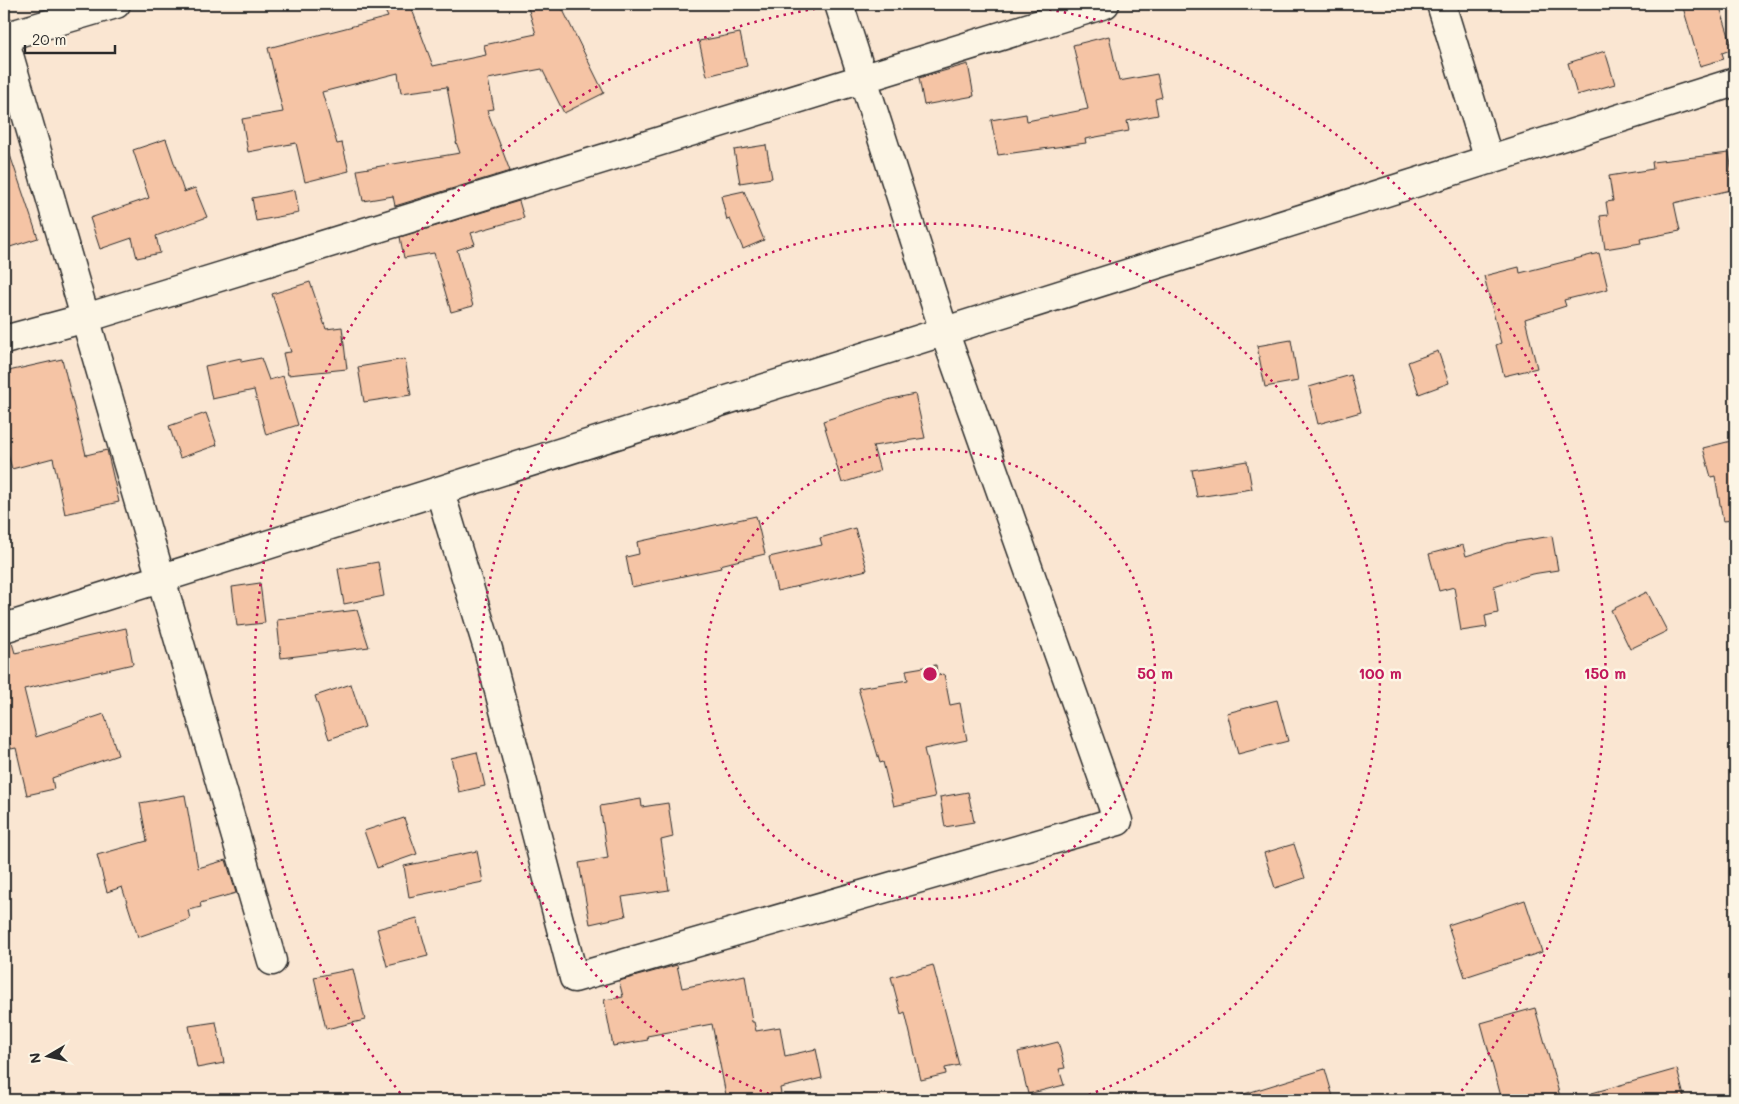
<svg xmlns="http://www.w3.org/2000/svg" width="1739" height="1104" viewBox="0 0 1739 1104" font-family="Mali,sans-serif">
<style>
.building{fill:#f5c4a5;stroke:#2b2b2b}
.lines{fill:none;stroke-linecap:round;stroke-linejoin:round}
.street-casing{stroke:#2b2b2b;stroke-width:31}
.street{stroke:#fcf5e5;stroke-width:28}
.ring{fill:none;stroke:#c2185b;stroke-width:2.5;stroke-dasharray:2.5 5}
.centre{fill:#c2185b;stroke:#fcf5e5;stroke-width:2.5}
.ring-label{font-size:15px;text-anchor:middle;font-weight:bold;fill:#c2185b;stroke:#fcf5e5;stroke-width:5;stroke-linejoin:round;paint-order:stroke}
</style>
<rect width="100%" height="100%" fill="#fae6d2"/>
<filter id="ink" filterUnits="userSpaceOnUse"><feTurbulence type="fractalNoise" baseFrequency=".02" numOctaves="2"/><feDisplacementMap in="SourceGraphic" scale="10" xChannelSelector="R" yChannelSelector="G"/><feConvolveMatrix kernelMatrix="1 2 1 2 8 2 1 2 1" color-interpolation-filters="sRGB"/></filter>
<g filter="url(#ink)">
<path class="building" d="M 405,4 L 410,4 L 433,66 L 486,55 L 484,45 L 536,34 L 527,4 L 560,4 L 604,93 L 564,113 L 542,69 L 488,79 L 494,109 L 487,110 L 510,171 L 395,206 L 393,196 L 363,201 L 357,170 L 460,153 L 456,142 L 457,142 L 447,87 L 401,93 L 398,73 L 322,92 L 337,144 L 342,143 L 349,171 L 305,182 L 296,143 L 248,152 L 242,119 L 283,112 L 268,48 L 388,17 L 385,11 Z
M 1682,4 L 1719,4 L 1733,49 L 1722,53 L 1724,59 L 1700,66 Z
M 740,33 L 747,66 L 707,76 L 699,41 Z
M 1109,36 L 1119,81 L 1157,74 L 1162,97 L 1155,99 L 1158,115 L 1127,121 L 1129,131 L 1085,139 L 1086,143 L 998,155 L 991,120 L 1026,114 L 1027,121 L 1088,109 L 1073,45 Z
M 1605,51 L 1615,84 L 1577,95 L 1568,63 Z
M 968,64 L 974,96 L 924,105 L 919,78 Z
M 166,139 L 184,192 L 195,188 L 207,217 L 156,236 L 160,253 L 137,258 L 132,238 L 100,249 L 90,218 L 149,198 L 133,150 Z
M 766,145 L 772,178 L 740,183 L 734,150 Z
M 4,149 L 8,149 L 38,238 L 4,249 Z
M 1729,153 L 1735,189 L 1674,203 L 1680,231 L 1640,239 L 1641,243 L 1605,249 L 1600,216 L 1608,215 L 1606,202 L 1613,201 L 1609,176 L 1653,169 L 1652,162 Z
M 295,190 L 299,213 L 256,221 L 252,198 Z
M 744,191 L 764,240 L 743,249 L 730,219 L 727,220 L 721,196 Z
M 519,201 L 524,218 L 471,233 L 475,244 L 457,250 L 473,306 L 451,312 L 434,253 L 404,258 L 400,237 Z
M 1599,253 L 1608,289 L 1564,300 L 1566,306 L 1525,319 L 1537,368 L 1504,376 L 1496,345 L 1501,343 L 1484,276 L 1519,267 L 1520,273 Z
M 310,282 L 326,329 L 342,327 L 347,369 L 288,375 L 283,353 L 291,352 L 272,294 Z
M 1291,340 L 1298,381 L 1265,387 L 1257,346 Z
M 1438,351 L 1449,383 L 1419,394 L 1408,362 Z
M 241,358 L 241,362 L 261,358 L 269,380 L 283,376 L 298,425 L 266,435 L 254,390 L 212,399 L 205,366 Z
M 62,359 L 86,455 L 107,450 L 119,502 L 65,514 L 53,458 L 12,469 L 4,440 L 4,372 Z
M 405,359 L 411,395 L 364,402 L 358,367 Z
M 1351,375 L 1361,412 L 1318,424 L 1309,387 Z
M 915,394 L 925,438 L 873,446 L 880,471 L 842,483 L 823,421 L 891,399 Z
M 206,413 L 217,445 L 180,458 L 169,426 Z
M 1735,440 L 1735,520 L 1723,521 L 1715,476 L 1711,477 L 1703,448 Z
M 1247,461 L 1252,489 L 1197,497 L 1192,470 Z
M 756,516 L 765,554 L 720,565 L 721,568 L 632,587 L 626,557 L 639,554 L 637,542 Z
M 855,528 L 867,570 L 777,591 L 769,557 L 822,545 L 820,538 Z
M 1552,536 L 1558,570 L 1532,574 L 1494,586 L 1498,613 L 1485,616 L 1487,627 L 1461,631 L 1454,587 L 1439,591 L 1429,554 L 1463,545 L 1466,556 L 1508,543 Z
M 378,562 L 384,596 L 344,604 L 338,569 Z
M 260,583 L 265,623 L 237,626 L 232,587 Z
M 1647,592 L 1667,631 L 1630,649 L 1611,610 Z
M 357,610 L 369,647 L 281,658 L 277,620 Z
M 126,628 L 133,664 L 24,689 L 36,737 L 104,714 L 118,755 L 52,778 L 54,789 L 27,795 L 16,748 L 11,749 L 4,721 L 4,644 L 12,643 L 15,653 Z
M 936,665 L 937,675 L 944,674 L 950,705 L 960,703 L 967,740 L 924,749 L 935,797 L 894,806 L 883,762 L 880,763 L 858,688 L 908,680 L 906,670 Z
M 351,684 L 365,727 L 329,739 L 315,696 Z
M 1277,700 L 1288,741 L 1238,754 L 1227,713 Z
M 477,752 L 485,786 L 459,792 L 451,758 Z
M 968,792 L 974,822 L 945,827 L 940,797 Z
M 185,795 L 198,868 L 226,860 L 236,893 L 200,903 L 201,907 L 188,910 L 190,919 L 138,937 L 122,887 L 107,892 L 97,855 L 147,841 L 140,803 Z
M 641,799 L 642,807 L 668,803 L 673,837 L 661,840 L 669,890 L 622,897 L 626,916 L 590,924 L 579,863 L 608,858 L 600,806 Z
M 404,818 L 417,854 L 377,868 L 364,831 Z
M 1294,844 L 1305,878 L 1275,888 L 1264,853 Z
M 477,851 L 483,882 L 409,897 L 404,866 Z
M 1525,900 L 1542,952 L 1465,977 L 1448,925 Z
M 417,918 L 428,956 L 387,966 L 377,929 Z
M 677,965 L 682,988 L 745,975 L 752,1022 L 754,1022 L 756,1031 L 780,1027 L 785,1056 L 816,1049 L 822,1078 L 780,1088 L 781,1094 L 757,1100 L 727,1100 L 712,1024 L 647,1036 L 648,1040 L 613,1046 L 604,1000 L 623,997 L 619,981 Z
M 933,965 L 959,1065 L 945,1068 L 946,1074 L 921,1080 L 905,1012 L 901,1014 L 891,977 Z
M 353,969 L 365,1020 L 326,1029 L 314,977 Z
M 1535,1008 L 1561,1100 L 1502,1100 L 1481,1023 Z
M 216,1022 L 224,1063 L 197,1068 L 189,1026 Z
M 1058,1042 L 1065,1068 L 1059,1069 L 1064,1085 L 1028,1094 L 1018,1052 Z
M 1325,1069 L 1334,1100 L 1242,1100 L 1241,1095 Z
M 1677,1069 L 1685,1100 L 1593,1100 L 1592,1093 Z"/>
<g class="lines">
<defs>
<path id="street" d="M 1441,4 L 1489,160
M 4,37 L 116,4
M 4,38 L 272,961
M 4,340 L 86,318 L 1105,4
M 440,492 L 488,649 L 574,978 L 1118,821 L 944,331 L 839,4
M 4,628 L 1735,82"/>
</defs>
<use href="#street" class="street-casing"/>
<use href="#street" class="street"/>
</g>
</g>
<g class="ring">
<circle cx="930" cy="674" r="225"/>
<path d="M783 1099A450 450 0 1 1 1077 1099"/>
<path d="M405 1099A675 675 0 0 1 848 4M1012 4A675 675 0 0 1 1455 1099"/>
</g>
<circle cx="930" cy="674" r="8" class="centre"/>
<g class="ring-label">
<text x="1155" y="679">50 m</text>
<text x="1380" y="679">100 m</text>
<text x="1605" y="679">150 m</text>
</g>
<rect width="1739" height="1104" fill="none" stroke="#fcf5e5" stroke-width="20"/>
<rect x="10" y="10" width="1719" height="1084" fill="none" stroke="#2b2b2b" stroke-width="2" filter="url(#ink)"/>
<g transform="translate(48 1056) rotate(261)" stroke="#fcf5e5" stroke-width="4" paint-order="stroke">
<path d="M0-4L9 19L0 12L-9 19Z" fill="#2b2b2b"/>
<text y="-8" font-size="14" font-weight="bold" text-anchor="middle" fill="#2b2b2b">N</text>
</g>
<path d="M25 45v8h90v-8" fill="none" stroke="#2b2b2b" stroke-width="2.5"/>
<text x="32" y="45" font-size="15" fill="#2b2b2b" stroke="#fcf5e5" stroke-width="4" paint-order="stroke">20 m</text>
</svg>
